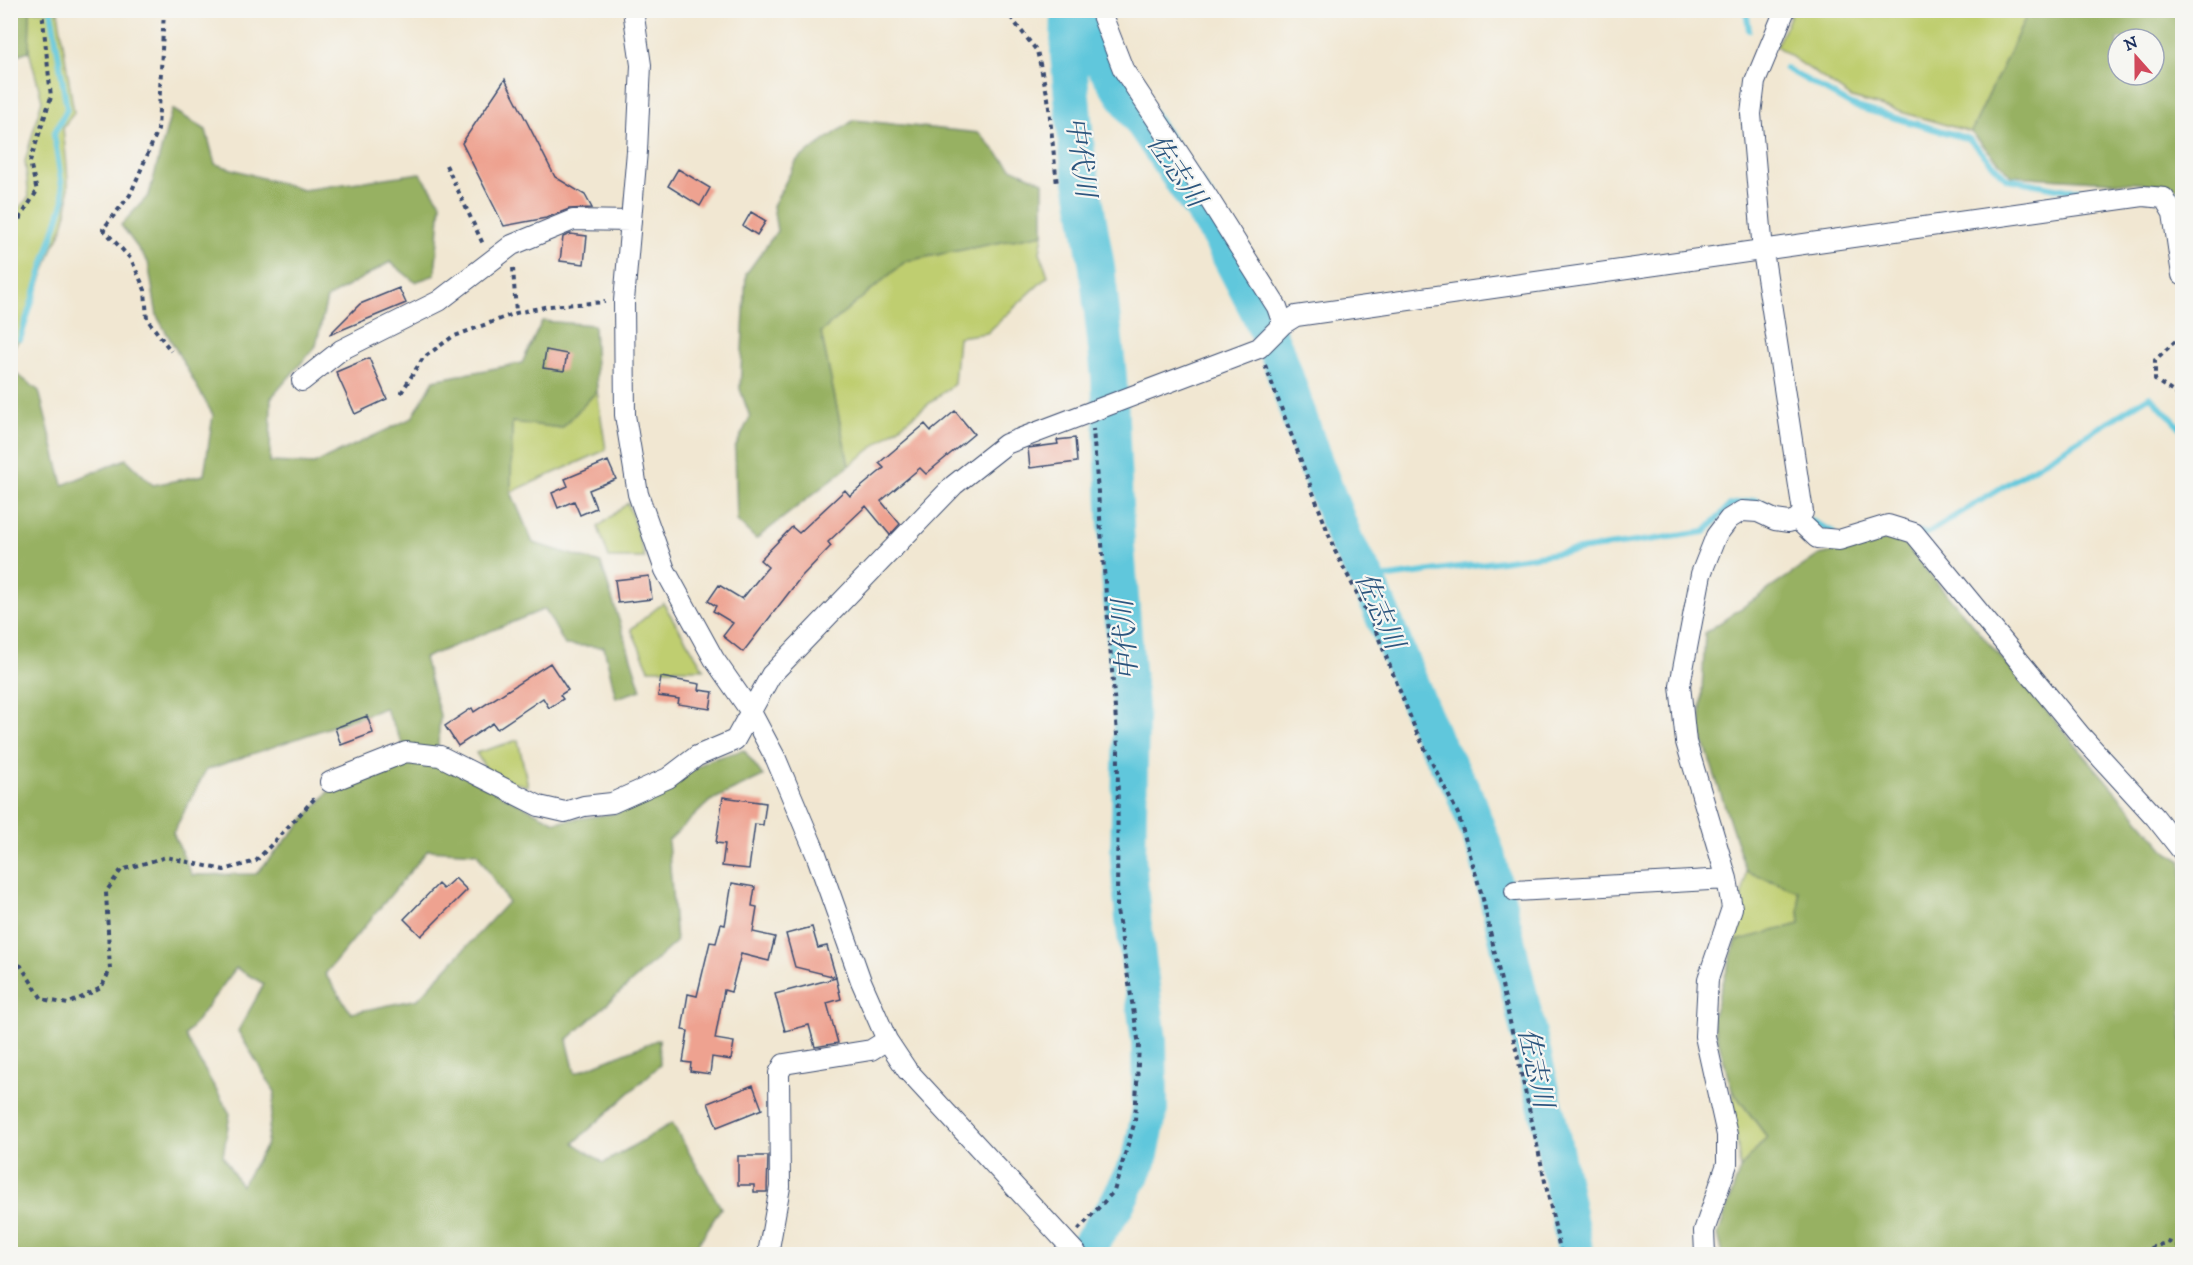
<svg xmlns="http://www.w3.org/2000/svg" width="2193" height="1265" viewBox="0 0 2193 1265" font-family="'IM FELL DW Pica','Noto Serif JP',serif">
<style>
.green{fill:#bfce70;stroke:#6d7e67;stroke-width:1.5}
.forest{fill:#97b162;stroke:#597060;stroke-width:1.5;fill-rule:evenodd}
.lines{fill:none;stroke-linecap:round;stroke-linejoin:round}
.stream{stroke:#60c7dc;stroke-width:6}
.river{stroke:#60c7dc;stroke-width:36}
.building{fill:#eea290}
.minor-casing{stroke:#3b4b6f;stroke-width:22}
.path{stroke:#3b4b6f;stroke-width:4;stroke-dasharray:4.5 4.5;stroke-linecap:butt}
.minor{stroke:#fff;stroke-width:20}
.labels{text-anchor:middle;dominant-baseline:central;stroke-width:4.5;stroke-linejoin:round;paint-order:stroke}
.water-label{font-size:27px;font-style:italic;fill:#2c557e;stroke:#f6f6f2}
</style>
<rect width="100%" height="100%" fill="#f6f6f2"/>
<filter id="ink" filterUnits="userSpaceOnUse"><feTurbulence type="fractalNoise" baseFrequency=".0167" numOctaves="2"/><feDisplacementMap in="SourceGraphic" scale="12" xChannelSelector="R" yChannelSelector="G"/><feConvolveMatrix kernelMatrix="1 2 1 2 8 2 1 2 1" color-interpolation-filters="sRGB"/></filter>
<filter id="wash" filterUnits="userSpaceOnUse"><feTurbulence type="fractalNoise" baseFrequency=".008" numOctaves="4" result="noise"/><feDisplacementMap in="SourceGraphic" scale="24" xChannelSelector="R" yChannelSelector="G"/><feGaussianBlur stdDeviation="1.35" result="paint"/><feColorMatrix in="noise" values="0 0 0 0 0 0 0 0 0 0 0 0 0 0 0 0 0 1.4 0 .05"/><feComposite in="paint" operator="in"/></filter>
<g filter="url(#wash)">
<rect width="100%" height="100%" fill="#f1e7d2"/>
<path class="green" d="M 30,11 L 58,11 L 74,113 L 63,127 C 66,165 77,211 54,245 L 20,339 L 11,350 L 11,332 L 15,301 L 11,303 L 11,217 L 29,197 L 25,161 L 42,100 L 29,51 Z
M 1793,11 L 2029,11 L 1971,132 L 1852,98 L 1776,46 Z
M 1043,234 L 1040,252 L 1048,276 L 987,333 L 958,337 L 954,384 L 849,466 L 821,332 L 906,261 Z
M 597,391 L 606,450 L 511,492 L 512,422 L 562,428 Z
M 628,503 L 645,558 L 609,558 L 598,527 Z
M 663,603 L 704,669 L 649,669 L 631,629 Z
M 518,740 L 528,786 L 491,777 L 476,753 Z
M 1746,871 L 1798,891 L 1800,924 L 1736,941 Z
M 1732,1090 L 1767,1137 L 1740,1169 Z"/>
<path class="forest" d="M 10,11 L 30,11 L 29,51 L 11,57 Z
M 2029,11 L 2182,11 L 2182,189 L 2167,185 L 2012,176 L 1971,132 ZM 2118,39 L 2154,39 L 2154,75 L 2118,75 Z
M 172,109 L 206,130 L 215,164 L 303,190 L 420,173 L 441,203 L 435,275 L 415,282 L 390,262 L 327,298 L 316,346 L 271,398 L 270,462 L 314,464 L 412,418 L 434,380 L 522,363 L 542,321 L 594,325 L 597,391 L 562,428 L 512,422 L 511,492 L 533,543 L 601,563 L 641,690 L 616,698 L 604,647 L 565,645 L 545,609 L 424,658 L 440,715 L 437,762 L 555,822 L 617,813 L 709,760 L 744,750 L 763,776 L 710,801 L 668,841 L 676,942 L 567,1040 L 575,1073 L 659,1039 L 660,1065 L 574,1143 L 604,1163 L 672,1123 L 721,1208 L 698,1244 L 702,1254 L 11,1254 L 10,369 L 39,391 L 63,485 L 126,459 L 153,485 L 204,475 L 213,415 L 157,316 L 148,262 L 121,225 L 149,195 ZM 385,708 L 410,759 L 333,787 L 256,874 L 192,875 L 173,833 L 206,770 ZM 428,850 L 477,853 L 508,902 L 418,999 L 351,1013 L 325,974 ZM 236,968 L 264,984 L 238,1031 L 275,1092 L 266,1146 L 241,1186 L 223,1156 L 230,1114 L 185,1036 Z
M 854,120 L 979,133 L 1011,168 L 1043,182 L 1043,234 L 906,261 L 821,332 L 849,466 L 756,539 L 737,521 L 735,448 L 750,417 L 740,389 L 746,274 L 777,231 L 773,206 L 797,160 Z
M 1898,537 L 2168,853 L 2182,861 L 2182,1254 L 1723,1254 L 1718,1235 L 1740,1169 L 1767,1137 L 1732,1090 L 1712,1018 L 1736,941 L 1800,924 L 1798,891 L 1746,871 L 1700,730 L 1705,633 L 1819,555 Z
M 2182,591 L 2182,639 L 2174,627 L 2178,593 Z"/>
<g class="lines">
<path class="stream" d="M 1746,10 L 1749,30
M 1785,68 L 1853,106 L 1969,139 L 2007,179 L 2067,190 L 2123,190
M 2163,190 L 2182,196
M 20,339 L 64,200 L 54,134 L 67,109 L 51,10
M 1811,521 L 1833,532
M 1921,532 L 1926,534 L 2150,396 L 2182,429
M 1368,580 L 1705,532 L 1730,505 L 1755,500 L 1786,513"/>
<path class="river" d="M 1069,10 L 1068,54 L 1077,152 L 1097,267 L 1109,377 L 1117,549 L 1131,720 L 1128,857 L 1133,919 L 1149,1041 L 1150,1109 L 1140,1159 L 1115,1207 L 1083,1254
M 1074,10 L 1089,43 L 1218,234 L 1258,311 L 1279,357 L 1310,449 L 1346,542 L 1368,580 L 1433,738 L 1462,788 L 1487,854 L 1550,1125 L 1576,1254"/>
</g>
<g id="blocks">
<path class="building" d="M 505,79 L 555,177 L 585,195 L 592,208 L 569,209 L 546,218 L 504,226 L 462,143 Z
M 678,169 L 710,188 L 700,206 L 668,186 Z
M 751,212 L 766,221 L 757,235 L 743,226 Z
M 570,234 L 587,236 L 584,264 L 560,261 L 563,237 Z
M 399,288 L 406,303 L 329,335 L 360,304 Z
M 546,350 L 567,354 L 564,371 L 543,368 Z
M 369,358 L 387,399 L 355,414 L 336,372 Z
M 955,411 L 974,434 L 926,474 L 920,468 L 881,501 L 900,524 L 890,535 L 866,506 L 828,542 L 831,546 L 801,577 L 743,652 L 723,636 L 733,623 L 713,611 L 716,606 L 708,601 L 719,585 L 742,599 L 768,567 L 760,560 L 792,527 L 799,533 L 845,490 L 850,496 L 884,468 L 879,463 L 925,424 L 931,431 Z
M 1075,438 L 1077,462 L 1030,468 L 1028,448 L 1058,444 L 1057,440 Z
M 608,461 L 616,479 L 589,490 L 596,508 L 580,515 L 574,501 L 558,508 L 552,493 L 568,486 L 565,479 Z
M 649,576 L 652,599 L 618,603 L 615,580 Z
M 550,663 L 568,690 L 560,695 L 563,699 L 549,708 L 543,698 L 497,729 L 493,723 L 458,746 L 445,726 L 472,708 L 474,712 Z
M 661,677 L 700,684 L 699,690 L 713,692 L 710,709 L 678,704 L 679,699 L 658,696 Z
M 367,716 L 373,733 L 341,745 L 335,728 Z
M 723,797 L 766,803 L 763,825 L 755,824 L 749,869 L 722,866 L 725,844 L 716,843 Z
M 455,878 L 467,890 L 421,936 L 404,919 L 438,884 L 443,889 Z
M 732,883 L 755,887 L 752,906 L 757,907 L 753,932 L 775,937 L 769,961 L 741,954 L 731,992 L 724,990 L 715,1039 L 734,1042 L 731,1060 L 712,1057 L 710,1074 L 690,1071 L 691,1063 L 683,1062 L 688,1031 L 682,1030 L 688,994 L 697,996 L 710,942 L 716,943 L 721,924 L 725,925 Z
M 812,927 L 818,948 L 827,946 L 836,977 L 795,967 L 786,934 Z
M 836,978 L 841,999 L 827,1003 L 838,1043 L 815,1047 L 809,1025 L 785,1031 L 775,994 Z
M 753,1085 L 762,1109 L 717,1127 L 708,1103 Z
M 738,1156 L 768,1156 L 767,1192 L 754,1192 L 754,1185 L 738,1185 Z"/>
</g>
</g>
<g filter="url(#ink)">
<use href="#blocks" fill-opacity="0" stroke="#3b4b6f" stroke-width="1.5"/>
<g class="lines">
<defs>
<path id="minor" d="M 633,10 L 641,65 L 637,151 L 624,301 L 625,415 L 638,494 L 665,570 L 714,659 L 751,712 L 776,759 L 816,854 L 861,981 L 887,1040 L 907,1070 L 1077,1254
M 1100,10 L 1123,69 L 1209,199 L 1277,307 L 1283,324
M 302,381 L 341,350 L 439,301 L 512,245 L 573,220 L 631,221
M 1797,519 L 1817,538 L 1839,540 L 1888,525 L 1914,533 L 2081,736 L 2155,817 L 2182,851
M 330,782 L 406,752 L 440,756 L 539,806 L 565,812 L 584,806 L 612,803 L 668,778 L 697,756 L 735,740 L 771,675 L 954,485 L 1006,444 L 1259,348 L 1283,324 L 1296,316 L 2143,196 L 2164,198 L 2173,213 L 2182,275
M 1515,891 L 1727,879
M 768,1254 L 780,1187 L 779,1073 L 784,1064 L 871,1050 L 887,1040
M 1705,1254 L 1704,1231 L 1727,1164 L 1727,1135 L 1705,1036 L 1708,979 L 1732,908 L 1727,879 L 1686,742 L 1680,685 L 1701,574 L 1716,536 L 1729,519 L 1742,511 L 1758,512 L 1775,520 L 1789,522 L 1797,519 L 1803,512 L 1763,251 L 1751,114 L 1755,82 L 1785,10"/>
</defs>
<use href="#minor" class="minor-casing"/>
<path class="path" d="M 164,10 L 158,130 L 130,195 L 103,229 L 131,259 L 145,290 L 147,319 L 171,351
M 1005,10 L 1037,51 L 1048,98 L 1057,185
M 446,165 L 483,244
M 513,268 L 516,313
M 10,270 L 16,261 L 15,226 L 37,191 L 30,162 L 51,97 L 42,10
M 2182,335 L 2155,360 L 2155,380 L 2182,398
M 1265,365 L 1335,551 L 1373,624 L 1416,731 L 1458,814 L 1483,899 L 1561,1254
M 401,393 L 423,358 L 452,337 L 516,313 L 549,306 L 605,302
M 10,962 L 21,966 L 42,999 L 68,1004 L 101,988 L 110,970 L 106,892 L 121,870 L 166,857 L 224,870 L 256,861 L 317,796
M 1078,1230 L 1114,1191 L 1135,1121 L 1139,1045 L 1117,910 L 1118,747 L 1093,429
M 2133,1254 L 2168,1242 L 2182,1247"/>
<use href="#minor" class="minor"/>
</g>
</g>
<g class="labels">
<g class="water-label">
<text transform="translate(1080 157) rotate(82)">中代川</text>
<text transform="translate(1176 171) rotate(56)">佐志川</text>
<text transform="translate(1379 611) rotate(66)">佐志川</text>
<text transform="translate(1126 640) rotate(-94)">中代川</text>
<text transform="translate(1535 1068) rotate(78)">佐志川</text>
</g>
</g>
<rect width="2193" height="1265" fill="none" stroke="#f6f6f2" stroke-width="36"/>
<g transform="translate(2136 57) rotate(339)"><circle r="28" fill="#f6f6f2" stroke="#9ea6b7" stroke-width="1.5"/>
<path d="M0-4.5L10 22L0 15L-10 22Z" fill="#d1495b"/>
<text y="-9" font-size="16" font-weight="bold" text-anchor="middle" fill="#1b2f5e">N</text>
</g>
</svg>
